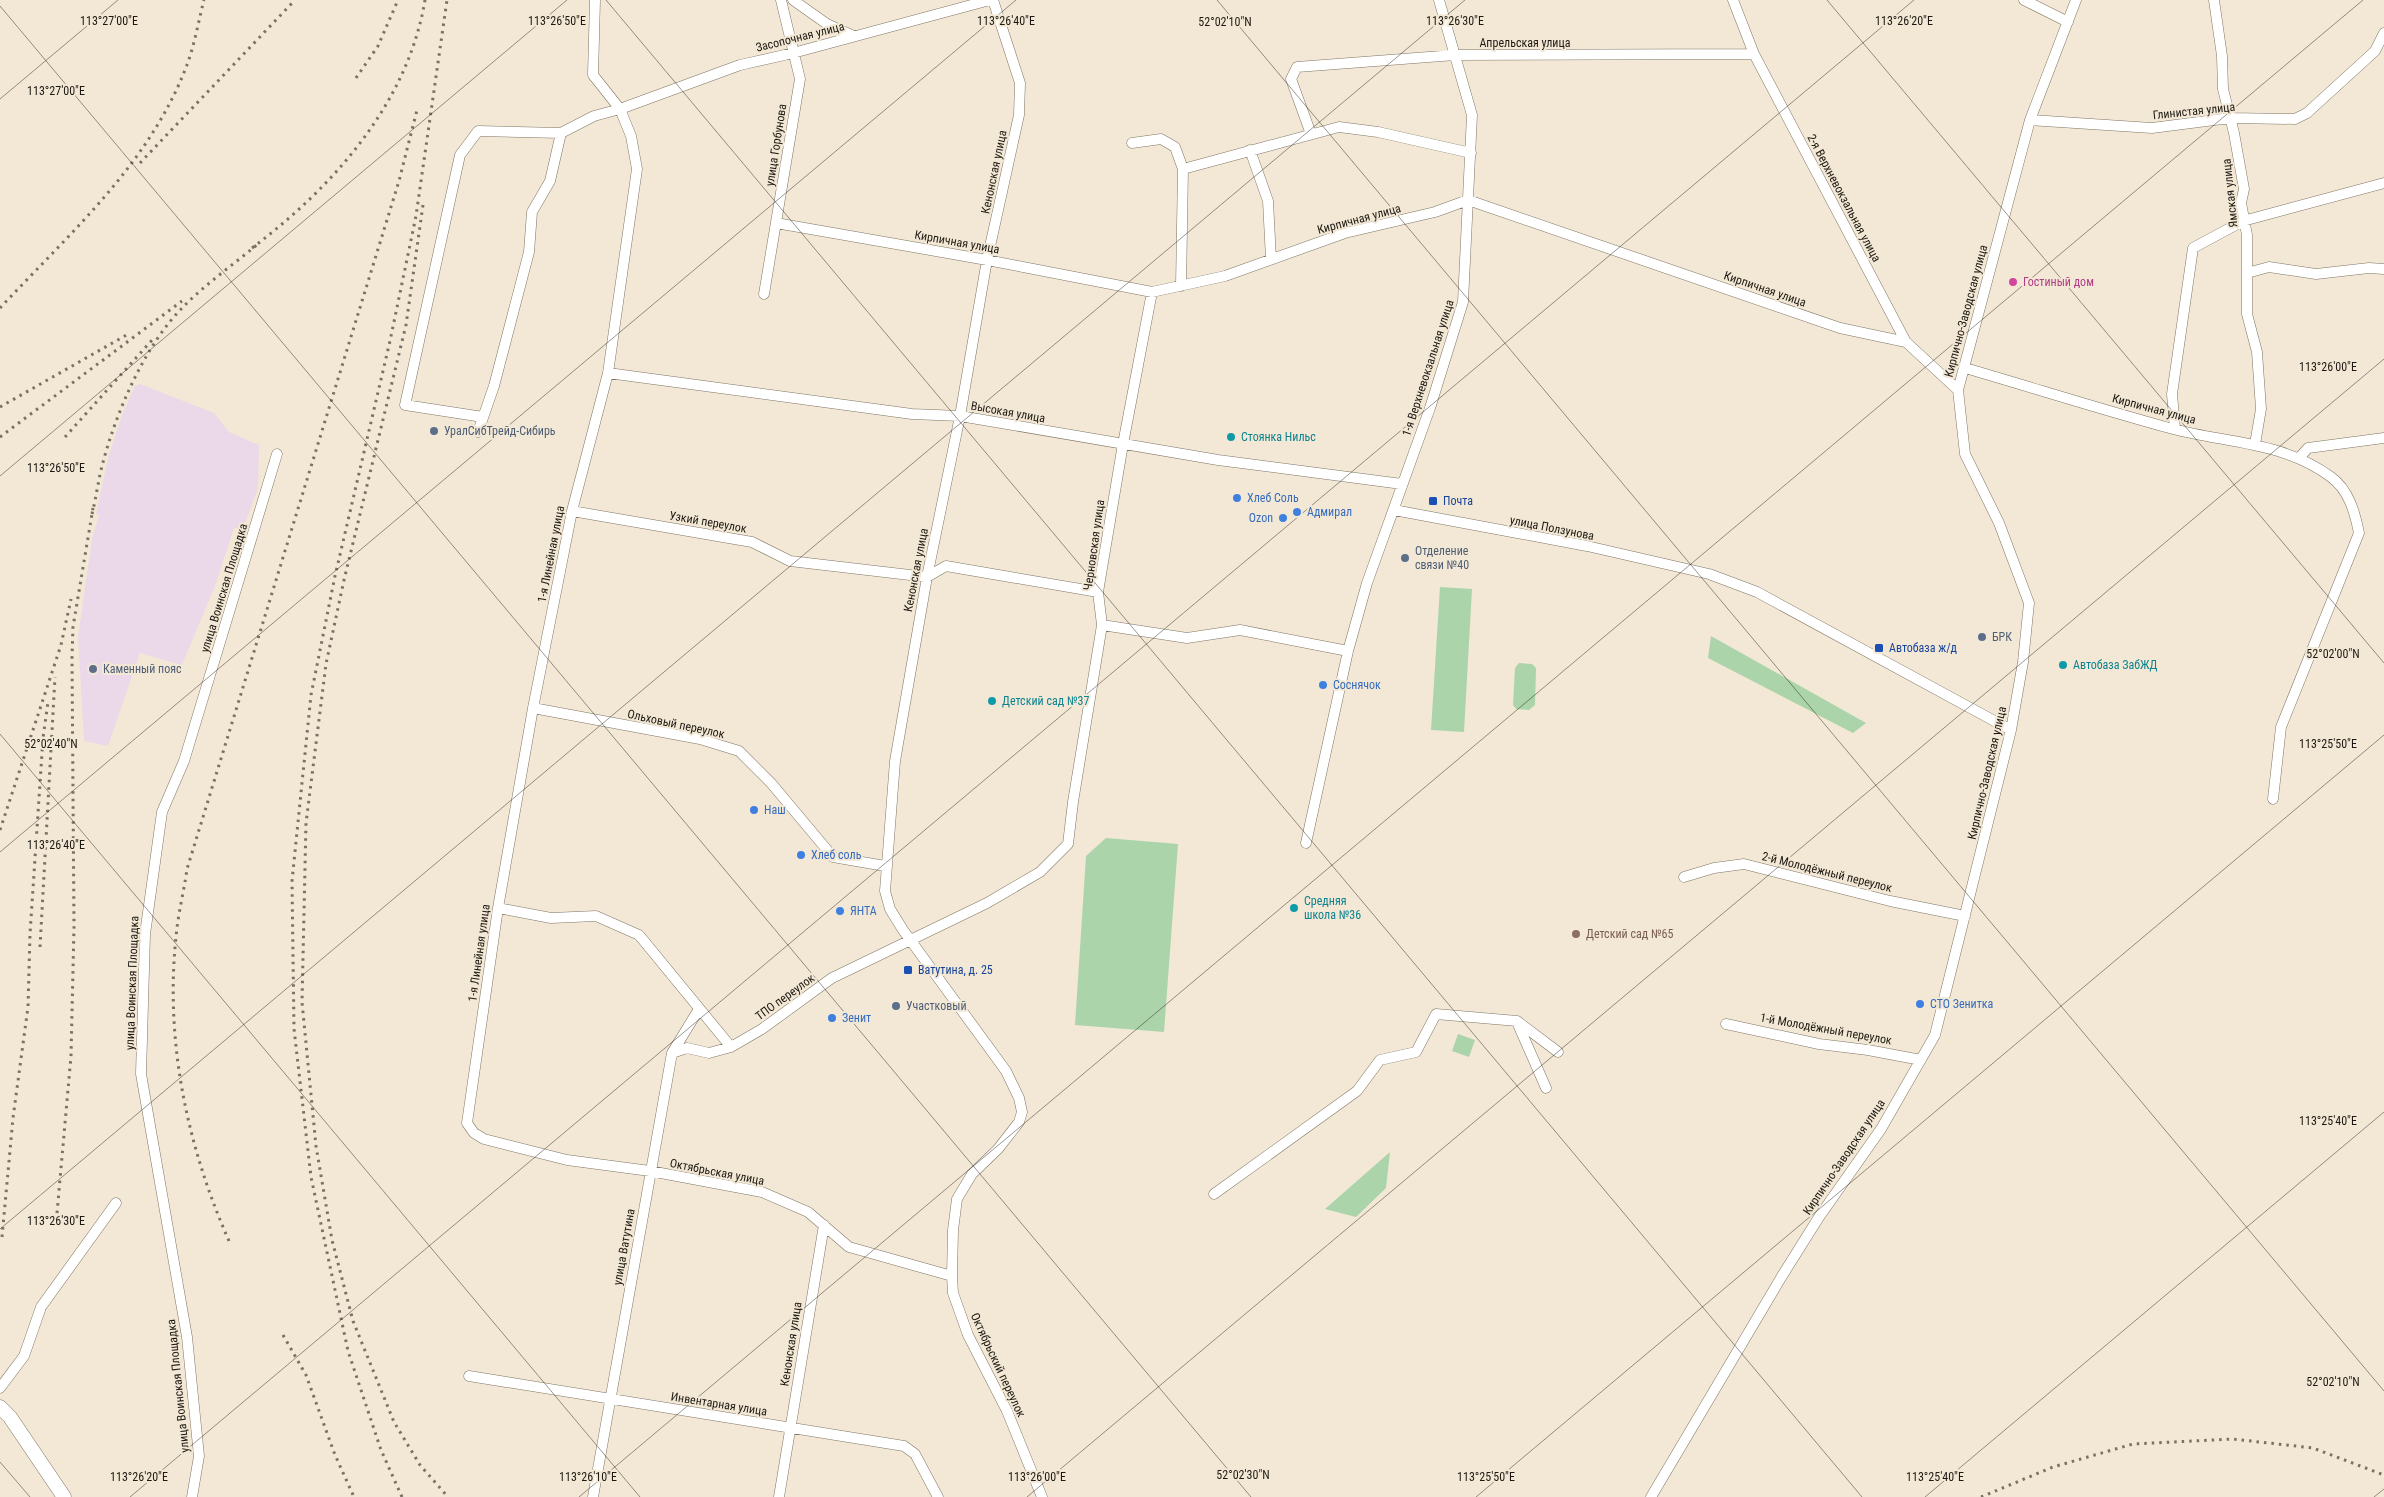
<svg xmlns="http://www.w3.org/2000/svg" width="2384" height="1497" viewBox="0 0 2384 1497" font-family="'Roboto Condensed',sans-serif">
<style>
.commercial{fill:#ebd8e9}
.green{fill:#abd4ab}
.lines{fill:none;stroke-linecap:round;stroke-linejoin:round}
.minor-casing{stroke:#7f7564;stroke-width:11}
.major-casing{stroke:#7f7564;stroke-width:15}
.minor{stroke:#fff;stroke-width:10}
.major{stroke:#fff;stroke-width:14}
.rail{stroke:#787165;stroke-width:3;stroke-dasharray:2.5 5;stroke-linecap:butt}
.ticks{fill:none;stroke:#1d1912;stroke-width:1;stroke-opacity:0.45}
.hotel-dot{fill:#d1479c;stroke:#f3e8d5;stroke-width:2}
.service-dot{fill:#5c6f8a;stroke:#f3e8d5;stroke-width:2}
.culture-dot{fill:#0f9aa8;stroke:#f3e8d5;stroke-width:2}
.shop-dot{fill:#3f7fe0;stroke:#f3e8d5;stroke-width:2}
.transit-dot{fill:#1a4fb4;stroke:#f3e8d5;stroke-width:2}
.education-dot{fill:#8d6e63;stroke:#f3e8d5;stroke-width:2}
.labels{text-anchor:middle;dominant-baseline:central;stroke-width:4;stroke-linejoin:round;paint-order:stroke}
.street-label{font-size:12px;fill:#1d1912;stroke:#f3e8d5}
.hotel-label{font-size:12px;fill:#b23c85;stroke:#f3e8d5;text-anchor:start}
.service-label{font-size:12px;fill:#4e5e75;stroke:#f3e8d5;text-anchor:start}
.culture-label{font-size:12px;fill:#0d838f;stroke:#f3e8d5;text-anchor:start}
.shop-label{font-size:12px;fill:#366cbe;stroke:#f3e8d5;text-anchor:start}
.transit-label{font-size:12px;fill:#164399;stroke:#f3e8d5;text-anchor:start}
.education-label{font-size:12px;fill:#785e54;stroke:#f3e8d5;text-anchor:start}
.ticks-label{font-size:12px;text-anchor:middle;fill:#1d1912;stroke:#f3e8d5;stroke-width:4;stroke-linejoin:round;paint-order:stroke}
</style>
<rect width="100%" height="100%" fill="#f3e8d5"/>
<path class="commercial" d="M 140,384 L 214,413 L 229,432 L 259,445 L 258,488 L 243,529 L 234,528 L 215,586 L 182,665 L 140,653 L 108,746 L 84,741 L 78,637 L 92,539 L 99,515 L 96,514 L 108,458 L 122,415 L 135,386 Z"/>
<path class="green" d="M 1440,587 L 1472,589 L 1464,732 L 1431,730 Z
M 1711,636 L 1866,723 L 1853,733 L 1708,658 Z
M 1519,663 L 1532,664 L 1536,668 L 1535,705 L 1529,710 L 1516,709 L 1513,705 L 1515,668 Z
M 1106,838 L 1178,844 L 1164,1032 L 1075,1025 L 1086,856 Z
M 1458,1034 L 1475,1040 L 1469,1057 L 1452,1051 Z
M 1390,1152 L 1386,1188 L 1356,1217 L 1325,1209 Z"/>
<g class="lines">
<defs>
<path id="minor" d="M 595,0 L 593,75 L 620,109 L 631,136 L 637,169 L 608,373 L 572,511 L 533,708 L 498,908 L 467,1123 L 474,1133 L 484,1139 L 567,1160 L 650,1171 L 762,1192 L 808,1212 L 849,1247 L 952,1276
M 793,0 L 827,24 L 854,36
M 993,0 L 1020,83 L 1019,115 L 987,260 L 960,416 L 927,577 L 895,761 L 885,891 L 890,909 L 903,930 L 1006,1071 L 1019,1098 L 1022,1112 L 1019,1122 L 998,1149 L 972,1174 L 957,1199 L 953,1230 L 952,1276 L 953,1293 L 968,1335 L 1007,1411 L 1042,1497
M 1733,0 L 1754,54 L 1906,342 L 1958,390
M 2024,0 L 2068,22
M 2214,0 L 2222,56 L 2223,89 L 2234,133 L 2244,189 L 2241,203 L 2247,235 L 2247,314 L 2257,352 L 2261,409 L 2255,444
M 2030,120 L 2152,128 L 2230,118 L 2295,119 L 2307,113 L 2375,51 L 2384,33
M 1311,134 L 1291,79 L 1297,67 L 1455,55 L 1754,54
M 1132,143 L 1161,139 L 1175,147 L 1183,169 L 1181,286
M 1250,150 L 1268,201 L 1271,259
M 1183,169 L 1339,127 L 1378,132 L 1471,153
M 776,223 L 987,260 L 1152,292 L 1225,276 L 1345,233 L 1435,212 L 1468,200 L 1840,328 L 1906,342
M 2247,273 L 2269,267 L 2316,274 L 2369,268 L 2384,269
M 764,294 L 800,79 L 781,0
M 1965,368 C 2034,388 2103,410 2173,429 C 2227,443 2284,442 2331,477 C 2349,490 2355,513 2359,533 L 2281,727 L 2273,799
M 608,373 L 912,414 L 960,416 L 1218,460 L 1402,484
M 483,417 L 405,405 L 460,155 L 478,131 L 561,133 L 594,116 L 620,109 L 740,65 L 793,53 L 990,0
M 2175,429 L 2172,394 L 2193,248 L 2243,221 L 2384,183
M 478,432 L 494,386 L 529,252 L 532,212 L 550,181 L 561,133
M 2300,457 L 2308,448 L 2384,438
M 1394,510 L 1587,546 L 1709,574 L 1757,592 L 2011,730
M 572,511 L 752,542 L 790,561 L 927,577 L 946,566 L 1098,592
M 1102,625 L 1187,638 L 1240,630 L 1348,651
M 533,708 L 700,739 L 739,751 L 771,783 L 833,857 L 885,866
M 1306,843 L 1348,651 L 1367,583 L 1430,408 L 1463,302 L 1472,115 L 1439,0
M 1684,877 L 1714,868 L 1744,864 L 1890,901 L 1965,916
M 498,908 L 551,918 L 596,916 L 639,935 L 731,1047 L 762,1029 L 832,978 L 987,903 L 1040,872 L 1068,844 L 1073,802 L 1102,625 L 1098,592 L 1123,444 L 1152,292
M 1517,1022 L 1546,1088
M 1726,1024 L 1819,1044 L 1868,1050 L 1921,1060
M 672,1053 L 687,1048 L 709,1053 L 731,1047
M 1214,1194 L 1357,1091 L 1380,1060 L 1416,1052 L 1436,1014 L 1517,1021 L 1558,1052
M 469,1376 L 904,1446 L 915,1454 L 938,1497
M 0,1388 L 24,1356 L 41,1307 L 116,1203
M 192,1497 L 199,1456 L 187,1337 L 141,1074 L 145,934 L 162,812 L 184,761 L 277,454
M 593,1497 L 672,1053 L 699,1009
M 779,1497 L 824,1225
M 1651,1497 L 1782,1276 L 1819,1217 L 1881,1129 L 1935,1035 L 2011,730 L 2023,662 L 2029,603 L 1999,523 L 1965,454 L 1958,390 L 2030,120 L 2076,0"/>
<path id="major" d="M 0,1407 L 10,1417 L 64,1497"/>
</defs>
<use href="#minor" class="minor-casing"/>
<use href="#major" class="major-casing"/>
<use href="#minor" class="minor"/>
<use href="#major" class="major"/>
<path class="rail" d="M 356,78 L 378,46 L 398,0
M 140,163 L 295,0
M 423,205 L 406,325 L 344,580 L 326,664 L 306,823 L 302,1002 L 316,1146 L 332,1240 L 353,1321 L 394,1422 L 420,1465 L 448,1497
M 252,248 C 333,187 408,103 425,0
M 0,308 C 69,234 147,166 185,70 C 194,48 198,23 204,0
M 0,407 L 130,333
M 0,437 L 182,301
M 65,437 L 153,339
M 92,514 C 96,498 98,482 102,466 C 116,412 145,344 185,305 C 207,283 234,264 258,244
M 0,830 L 61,645 L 71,599
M 40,947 L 55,677
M 57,1213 L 71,1056 L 74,927 L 72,657 L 73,627 L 93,508
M 2,1237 L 13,1118 L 28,1007 L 30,934 L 43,738 L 48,702
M 229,1241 C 187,1146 165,1041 176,937 C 178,914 184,891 187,869 L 399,181 L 417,110
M 283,1335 L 306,1375 L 335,1455 L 354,1497
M 402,1497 L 381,1450 L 348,1351 L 311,1177 L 294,1029 L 292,881 L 311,695 L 335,576 L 390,341 L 416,216 L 447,0
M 1981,1497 L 2053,1467 L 2133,1444 L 2233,1439 L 2313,1448 L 2384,1475"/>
</g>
<path class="ticks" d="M 606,0 L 1862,1497M 1217,0 L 2384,1391M 1827,0 L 2384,663M 0,6 L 1251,1497M 0,99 L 118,0M 0,476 L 567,0M 0,734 L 640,1497M 0,852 L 1016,0M 0,1229 L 1465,0M 0,1462 L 30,1497M 130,1497 L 1914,0M 579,1497 L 2363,0M 1027,1497 L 2384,359M 1476,1497 L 2384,735M 1925,1497 L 2384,1112M 2374,1497 L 2384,1489"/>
<circle class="hotel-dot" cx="2013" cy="282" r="5"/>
<g class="service-dot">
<circle cx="434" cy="431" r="5"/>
<circle cx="1405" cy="558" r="5"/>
<circle cx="1982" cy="637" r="5"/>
<circle cx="93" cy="669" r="5"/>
<circle cx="896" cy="1006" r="5"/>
</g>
<g class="culture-dot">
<circle cx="1231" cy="437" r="5"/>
<circle cx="2063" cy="665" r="5"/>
<circle cx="992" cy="701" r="5"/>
<circle cx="1294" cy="908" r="5"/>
</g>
<g class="shop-dot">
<circle cx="1237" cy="498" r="5"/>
<circle cx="1297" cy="512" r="5"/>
<circle cx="1283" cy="518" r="5"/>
<circle cx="1323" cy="685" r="5"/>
<circle cx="754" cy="810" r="5"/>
<circle cx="801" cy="855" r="5"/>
<circle cx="840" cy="911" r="5"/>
<circle cx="1920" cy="1004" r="5"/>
<circle cx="832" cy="1018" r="5"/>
</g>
<g class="transit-dot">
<rect x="1428" y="496" width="10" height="10" rx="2.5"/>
<rect x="1874" y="643" width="10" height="10" rx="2.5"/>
<rect x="903" y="965" width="10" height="10" rx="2.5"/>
</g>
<circle class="education-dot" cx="1576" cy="934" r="5"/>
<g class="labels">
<g class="street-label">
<text transform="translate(800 37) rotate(-14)">Засопочная улица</text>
<text x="1525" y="43">Апрельская улица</text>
<text transform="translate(2194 111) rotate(-6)">Глинистая улица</text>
<text transform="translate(776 145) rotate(-81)">улица Горбунова</text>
<text transform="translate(994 172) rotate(-78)">Кенонская улица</text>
<text transform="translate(2230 193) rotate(-96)">Ямская улица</text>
<text transform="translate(1844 198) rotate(62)">2-я Верхневокзальная улица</text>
<text transform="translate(1359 219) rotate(-15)">Кирпичная улица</text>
<text transform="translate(957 242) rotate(10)">Кирпичная улица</text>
<text transform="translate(1765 289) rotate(19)">Кирпичная улица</text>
<text transform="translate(1966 311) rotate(-75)">Кирпично-Заводская улица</text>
<text transform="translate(1428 368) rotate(-72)">1-я Верхневокзальная улица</text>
<text transform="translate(2154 409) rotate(15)">Кирпичная улица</text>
<text transform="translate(1008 412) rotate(10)">Высокая улица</text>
<text transform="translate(708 522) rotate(10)">Узкий переулок</text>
<text transform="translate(1552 528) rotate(11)">улица Ползунова</text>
<text transform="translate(1094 545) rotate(-82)">Черновская улица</text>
<text transform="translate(551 554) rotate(-79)">1-я Линейная улица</text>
<text transform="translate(916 570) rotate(-79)">Кенонская улица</text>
<text transform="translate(224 588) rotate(-73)">улица Воинская Площадка</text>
<text transform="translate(676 724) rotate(12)">Ольховый переулок</text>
<text transform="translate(1987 773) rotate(-77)">Кирпично-Заводская улица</text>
<text transform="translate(1827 872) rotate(14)">2-й Молодёжный переулок</text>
<text transform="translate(479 953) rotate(-82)">1-я Линейная улица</text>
<text transform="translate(132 983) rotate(-88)">улица Воинская Площадка</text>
<text transform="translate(785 997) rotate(-36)">ТПО переулок</text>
<text transform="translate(1826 1029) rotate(10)">1-й Молодёжный переулок</text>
<text transform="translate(1844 1157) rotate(-56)">Кирпично-Заводская улица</text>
<text transform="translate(717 1172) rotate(11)">Октябрьская улица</text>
<text transform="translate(624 1247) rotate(-80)">улица Ватутина</text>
<text transform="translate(791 1344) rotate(-81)">Кенонская улица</text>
<text transform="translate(998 1365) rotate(65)">Октябрьский переулок</text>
<text transform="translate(178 1386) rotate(-96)">улица Воинская Площадка</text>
<text transform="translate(719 1404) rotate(9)">Инвентарная улица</text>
</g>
<g class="hotel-label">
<text x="2023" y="282">Гостиный дом</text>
</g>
<g class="service-label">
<text x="444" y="431">УралСибТрейд-Сибирь</text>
<text x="1415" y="551">Отделение<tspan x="1415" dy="14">связи №40</tspan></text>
<text x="1992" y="637">БРК</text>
<text x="103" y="669">Каменный пояс</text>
<text x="906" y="1006">Участковый</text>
</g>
<g class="culture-label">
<text x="1241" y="437">Стоянка Нильс</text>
<text x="2073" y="665">Автобаза ЗабЖД</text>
<text x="1002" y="701">Детский сад №37</text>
<text x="1304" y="901">Средняя<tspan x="1304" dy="14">школа №36</tspan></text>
</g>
<g class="shop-label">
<text x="1247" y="498">Хлеб Соль</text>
<text x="1307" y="512">Адмирал</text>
<text x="1273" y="518" text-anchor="end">Ozon</text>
<text x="1333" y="685">Соснячок</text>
<text x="764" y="810">Наш</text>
<text x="811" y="855">Хлеб соль</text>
<text x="850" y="911">ЯНТА</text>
<text x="1930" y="1004">СТО Зенитка</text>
<text x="842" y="1018">Зенит</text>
</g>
<g class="transit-label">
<text x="1443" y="501">Почта</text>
<text x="1889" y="648">Автобаза ж/д</text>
<text x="918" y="970">Ватутина, д. 25</text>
</g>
<g class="education-label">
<text x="1586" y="934">Детский сад №65</text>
</g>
</g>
<g class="ticks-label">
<text x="109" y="25">113°27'00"E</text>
<text x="557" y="25">113°26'50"E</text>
<text x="1006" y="25">113°26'40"E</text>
<text x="1455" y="25">113°26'30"E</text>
<text x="1904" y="25">113°26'20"E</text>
<text x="1225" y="26">52°02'10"N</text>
<text x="56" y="95">113°27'00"E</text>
<text x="2328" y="371">113°26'00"E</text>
<text x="56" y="472">113°26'50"E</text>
<text x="2333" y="658">52°02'00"N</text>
<text x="51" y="748">52°02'40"N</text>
<text x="2328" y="748">113°25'50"E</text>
<text x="56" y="849">113°26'40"E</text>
<text x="2328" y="1125">113°25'40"E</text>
<text x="56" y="1225">113°26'30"E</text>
<text x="2333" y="1386">52°02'10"N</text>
<text x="1243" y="1479">52°02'30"N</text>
<text x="139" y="1481">113°26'20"E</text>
<text x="588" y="1481">113°26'10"E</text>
<text x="1037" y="1481">113°26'00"E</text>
<text x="1486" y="1481">113°25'50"E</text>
<text x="1935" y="1481">113°25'40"E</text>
</g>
</svg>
